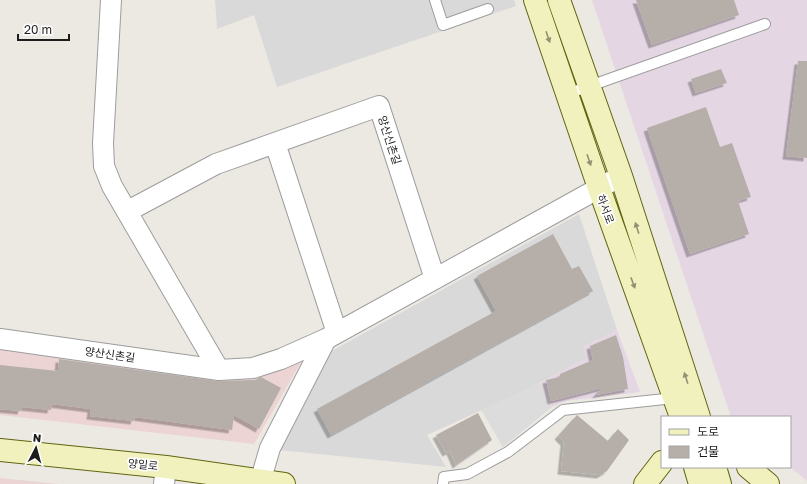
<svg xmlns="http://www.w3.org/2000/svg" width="807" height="484" viewBox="0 0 807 484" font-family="'Golos Text','Noto Sans KR',sans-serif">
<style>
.residential{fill:#dad9d9}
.commercial{fill:#ecd4d4}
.industrial{fill:#e5d6e3}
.parking{fill:#dcdcdc}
.building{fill:#b5aea9;filter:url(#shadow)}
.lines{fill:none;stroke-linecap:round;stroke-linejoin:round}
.lane-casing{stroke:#9d9d9d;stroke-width:12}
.street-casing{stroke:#9d9d9d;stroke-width:22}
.secondary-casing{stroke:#616511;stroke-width:24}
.lane{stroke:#fff;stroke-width:10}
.street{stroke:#fff;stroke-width:20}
.secondary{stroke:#f1f1bd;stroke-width:22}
.oneway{fill:#919175}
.labels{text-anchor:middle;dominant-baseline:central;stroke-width:3.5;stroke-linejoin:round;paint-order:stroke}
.street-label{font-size:11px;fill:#1c1c1c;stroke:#fff}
</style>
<defs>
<filter id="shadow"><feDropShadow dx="-3.5" dy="3.5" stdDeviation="0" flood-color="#0004"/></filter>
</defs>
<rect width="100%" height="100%" fill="#ece9e3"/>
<path class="residential" d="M 215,0 L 514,0 L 516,6 L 277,87 L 254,15 L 217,29 Z
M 579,214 L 617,330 L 583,347 L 587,358 L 526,390 L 427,435 L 446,467 L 279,450 L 306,391 L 332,351 Z"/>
<path class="commercial" d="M 0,344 L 245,376 L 304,357 L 254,444 L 0,415 Z
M 0,478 L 59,484 L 0,484 Z"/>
<path class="industrial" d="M 592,0 L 807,0 L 807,481 L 790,467 L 790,417 L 731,417 Z
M 617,330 L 640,392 L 566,401 L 552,407 L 540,383 L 586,358 L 583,347 Z"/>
<path class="parking" d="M 540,383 L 552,407 L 503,447 L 481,410 Z"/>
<path class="building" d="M 636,0 L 734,0 L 739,15 L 652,45 Z
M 798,61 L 807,61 L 807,158 L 786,156 Z
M 721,69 L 727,83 L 696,93 L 691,79 Z
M 706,107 L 720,147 L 732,143 L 751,197 L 738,201 L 749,234 L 690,254 L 647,128 Z
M 553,234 L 572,269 L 579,266 L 593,291 L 331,435 L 317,409 L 496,311 L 477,276 Z
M 616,335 L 623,357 L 628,389 L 595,395 L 602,388 L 551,401 L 546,380 L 560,377 L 560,374 L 593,360 L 590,346 Z
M 59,359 L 217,381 L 255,380 L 261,377 L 281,388 L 259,429 L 234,415 L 232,430 L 135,417 L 134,421 L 90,416 L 91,409 L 52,404 L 51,410 L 22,407 L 21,411 L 0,409 L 0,365 L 58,371 Z
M 478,413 L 492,440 L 456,465 L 450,451 L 446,453 L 436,435 Z
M 577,415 L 608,441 L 618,429 L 629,440 L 607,471 L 600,475 L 561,471 L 564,442 L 558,436 Z"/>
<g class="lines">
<defs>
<path id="lane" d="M 435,0 L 443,25 L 488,9
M 567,94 L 765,24
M 443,484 L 444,477 L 467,474 L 508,452 L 563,410 L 674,398"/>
<path id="street" d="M 111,0 L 103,143 L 104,166 L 112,186 L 219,370
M 275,143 L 337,333
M 128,211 L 216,164 L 379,106 L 435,279
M 0,339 L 219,370 L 253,368 L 281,359 L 326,339 L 621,176
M 260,482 L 270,448 L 326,339
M 164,484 L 166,467"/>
<path id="secondary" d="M 535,0 L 599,188 L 681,417
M 559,0 L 621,176 L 699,417
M 0,450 L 166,467 L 284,484
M 695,467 L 700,484
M 715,467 L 720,484
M 748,467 L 768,484
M 645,484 L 662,462"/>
</defs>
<use href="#lane" class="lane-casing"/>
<use href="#street" class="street-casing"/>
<use href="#secondary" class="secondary-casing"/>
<use href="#lane" class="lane"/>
<use href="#street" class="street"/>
<use href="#secondary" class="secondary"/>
</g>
<defs><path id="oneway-solid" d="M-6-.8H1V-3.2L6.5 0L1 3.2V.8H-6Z"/></defs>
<g class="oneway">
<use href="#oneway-solid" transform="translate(548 37) rotate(71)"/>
<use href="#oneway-solid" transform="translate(589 160) rotate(71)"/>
<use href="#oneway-solid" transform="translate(637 228) rotate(-108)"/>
<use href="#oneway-solid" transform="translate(633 283) rotate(70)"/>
<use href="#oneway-solid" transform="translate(686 378) rotate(-108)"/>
</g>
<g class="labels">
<g class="street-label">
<text transform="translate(390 140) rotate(72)">양산신촌길</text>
<text transform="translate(606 209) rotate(70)">하서로</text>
<text transform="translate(110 354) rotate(8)">양산신촌길</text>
<text transform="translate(143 464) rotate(6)">양일로</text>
</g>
</g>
<rect x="661" y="416" width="130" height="52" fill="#ffffff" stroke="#a4a4a4"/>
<rect x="669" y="429" width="20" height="6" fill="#f1f1bd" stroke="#a4a4a4"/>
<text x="697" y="436" font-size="12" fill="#1c1c1c">도로</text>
<rect x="669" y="446" width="20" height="12" fill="#b5aea9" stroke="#a4a4a4"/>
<text x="697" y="456" font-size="12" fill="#1c1c1c">건물</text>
<g transform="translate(36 448) rotate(6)" stroke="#ffffff" stroke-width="3" paint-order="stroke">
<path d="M0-3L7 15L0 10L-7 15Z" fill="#1c1c1c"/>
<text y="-6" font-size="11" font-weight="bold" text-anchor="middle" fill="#1c1c1c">N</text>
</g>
<path d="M18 34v6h51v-6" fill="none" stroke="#1c1c1c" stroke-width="2"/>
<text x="24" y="34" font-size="12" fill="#1c1c1c" stroke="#ffffff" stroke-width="3" paint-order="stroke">20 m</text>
</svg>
